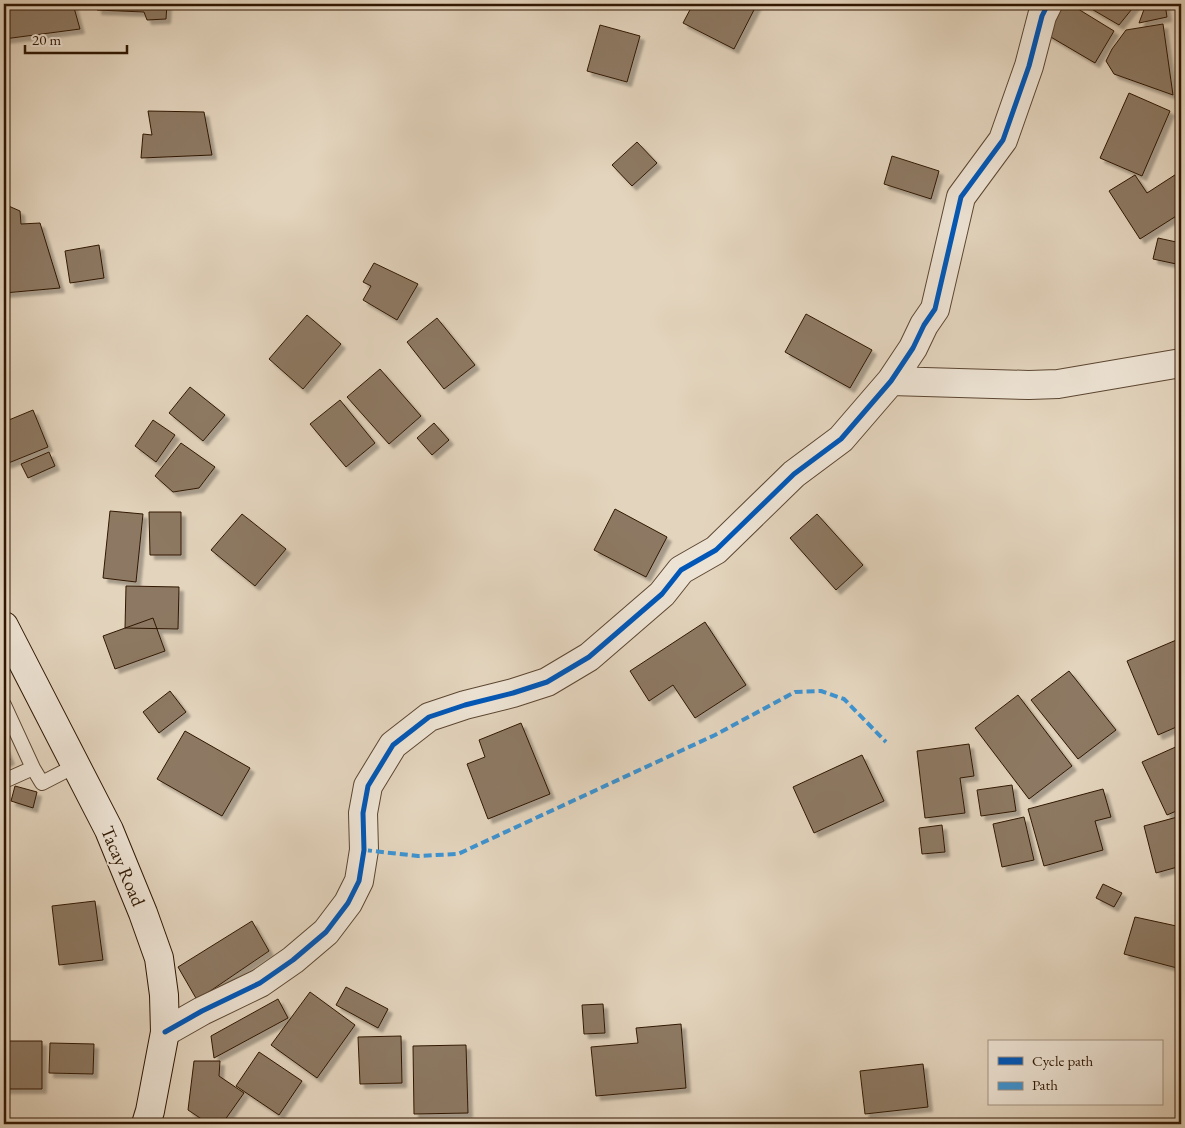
<svg xmlns="http://www.w3.org/2000/svg" width="1185" height="1128" viewBox="0 0 1185 1128" font-family="'EB Garamond',serif">
<style>
.building{fill:#8d7963;stroke:#301702;filter:url(#shadow)}
.lines{fill:none;stroke-linecap:round;stroke-linejoin:round}
.service-casing{stroke:#5d4631;stroke-width:16}
.minor-casing{stroke:#5d4631;stroke-width:30}
.secondary-casing{stroke:#301702;stroke-width:30}
.service{stroke:#ede3d4;stroke-width:14}
.minor{stroke:#ede3d4;stroke-width:28}
.secondary{stroke:#ede3d4;stroke-width:28}
.quiet{stroke:#3d93d1;stroke-width:4;stroke-dasharray:8 4;stroke-linecap:butt}
.cycleway-casing{stroke:#ede3d4;stroke-width:8}
.cycleway{stroke:#0057b8;stroke-width:5}
.labels{text-anchor:middle;dominant-baseline:central;stroke-width:4;stroke-linejoin:round;paint-order:stroke}
.street-label{font-size:19px;fill:#301702;stroke:#ede3d4}
</style>
<defs>
<filter id="shadow"><feDropShadow dx="4.5" dy="4.5" stdDeviation="1" flood-color="#0004"/></filter>
</defs>
<rect width="100%" height="100%" fill="#e3d4bd"/>
<filter id="stains"><feTurbulence type="fractalNoise" baseFrequency=".004" numOctaves="4"/><feColorMatrix values="0 0 0 0 .2 0 0 0 0 .09 0 0 0 0 .02 0 0 0 .5 -.17"/></filter>
<radialGradient id="worn" r=".72"><stop offset=".6" stop-color="#630" stop-opacity="0"/><stop offset="1" stop-color="#630" stop-opacity=".3"/></radialGradient>
<path class="building" d="M 4,4 L 73,4 L 80,29 L 4,39 Z
M 97,4 L 167,4 L 166,19 L 147,20 L 144,12 L 97,10 Z
M 693,4 L 757,4 L 734,49 L 683,23 Z
M 1062,4 L 1070,4 L 1114,31 L 1095,63 L 1044,33 Z
M 1083,4 L 1136,4 L 1119,25 Z
M 1146,4 L 1165,4 L 1167,17 L 1139,23 Z
M 1163,24 L 1173,95 L 1114,74 L 1106,61 L 1112,49 L 1126,30 Z
M 600,25 L 640,36 L 627,82 L 587,71 Z
M 1129,93 L 1170,111 L 1142,176 L 1100,158 Z
M 148,111 L 204,112 L 212,155 L 141,158 L 143,134 L 152,135 Z
M 637,142 L 657,163 L 632,186 L 612,165 Z
M 892,156 L 939,171 L 931,199 L 884,184 Z
M 1181,171 L 1181,213 L 1140,239 L 1109,191 L 1135,175 L 1147,193 Z
M 4,204 L 20,211 L 21,224 L 40,223 L 60,288 L 4,293 Z
M 1158,238 L 1181,243 L 1181,265 L 1153,259 Z
M 99,245 L 104,278 L 70,283 L 65,251 Z
M 374,263 L 418,284 L 397,320 L 363,300 L 371,286 L 363,282 Z
M 806,314 L 872,350 L 850,388 L 785,352 Z
M 307,315 L 341,344 L 303,389 L 269,359 Z
M 437,318 L 475,365 L 444,389 L 407,342 Z
M 380,369 L 421,416 L 389,444 L 347,397 Z
M 190,387 L 225,415 L 203,441 L 169,413 Z
M 340,400 L 375,443 L 346,467 L 310,424 Z
M 33,410 L 48,447 L 6,464 L 4,458 L 4,422 Z
M 153,420 L 175,435 L 156,462 L 135,446 Z
M 434,423 L 449,440 L 432,455 L 417,438 Z
M 181,443 L 215,467 L 199,488 L 173,492 L 155,476 Z
M 49,452 L 55,466 L 28,478 L 21,464 Z
M 615,509 L 667,537 L 646,577 L 594,550 Z
M 110,511 L 143,514 L 136,582 L 103,578 Z
M 149,512 L 181,512 L 181,555 L 150,555 Z
M 242,514 L 286,549 L 255,586 L 211,550 Z
M 817,514 L 863,565 L 836,590 L 790,538 Z
M 126,586 L 179,587 L 178,629 L 125,628 Z
M 153,618 L 165,651 L 115,669 L 103,636 Z
M 705,622 L 746,685 L 695,718 L 673,685 L 649,701 L 630,671 Z
M 1181,638 L 1181,725 L 1158,735 L 1127,661 Z
M 1069,671 L 1116,730 L 1078,759 L 1031,700 Z
M 170,691 L 186,712 L 159,733 L 143,712 Z
M 1018,695 L 1072,766 L 1029,799 L 975,728 Z
M 521,723 L 550,794 L 488,819 L 467,764 L 485,757 L 479,740 Z
M 185,731 L 250,768 L 222,816 L 157,779 Z
M 1181,733 L 1181,809 L 1167,815 L 1142,762 L 1180,745 L 1176,735 Z
M 969,744 L 974,776 L 960,778 L 965,813 L 925,818 L 917,751 Z
M 4,746 L 10,760 L 4,763 Z
M 862,755 L 884,801 L 814,833 L 793,787 Z
M 1012,785 L 1016,811 L 981,816 L 977,790 Z
M 15,786 L 37,792 L 33,808 L 11,801 Z
M 1103,789 L 1111,817 L 1095,821 L 1103,850 L 1044,866 L 1028,809 Z
M 1181,816 L 1181,866 L 1156,873 L 1144,826 Z
M 1024,817 L 1034,860 L 1002,867 L 993,824 Z
M 942,825 L 945,852 L 922,854 L 919,828 Z
M 1103,884 L 1122,893 L 1114,907 L 1096,898 Z
M 95,901 L 103,960 L 59,965 L 52,906 Z
M 1135,917 L 1181,927 L 1181,953 L 1177,968 L 1124,954 Z
M 252,921 L 269,951 L 197,1000 L 178,967 Z
M 346,987 L 388,1009 L 378,1028 L 336,1005 Z
M 310,992 L 355,1025 L 317,1078 L 271,1045 Z
M 278,999 L 288,1018 L 214,1058 L 211,1036 Z
M 603,1004 L 605,1033 L 584,1034 L 582,1005 Z
M 681,1024 L 686,1088 L 596,1096 L 591,1047 L 638,1043 L 636,1028 Z
M 401,1036 L 402,1083 L 360,1084 L 358,1037 Z
M 4,1041 L 42,1041 L 42,1089 L 4,1089 Z
M 50,1043 L 94,1044 L 93,1074 L 49,1073 Z
M 466,1045 L 468,1113 L 414,1114 L 413,1046 Z
M 259,1052 L 302,1081 L 279,1115 L 236,1086 Z
M 194,1061 L 220,1061 L 219,1076 L 244,1093 L 222,1124 L 209,1124 L 188,1110 Z
M 923,1064 L 928,1107 L 865,1114 L 860,1071 Z"/>
<g class="lines">
<defs>
<path id="service" d="M 4,705 L 33,768
M 4,781 L 33,768 L 42,783 L 75,766"/>
<path id="minor" d="M 891,381 L 1029,385 L 1058,384 L 1181,363
M 165,1032 L 202,1011 L 260,983 L 293,960 L 326,932 L 348,903 L 359,881 L 364,850 L 363,813 L 368,786 L 393,745 L 429,717 L 465,705 L 513,693 L 547,682 L 589,657 L 662,594 L 681,570 L 716,550 L 794,474 L 841,439 L 891,381 L 913,348 L 924,325 L 935,309 L 961,197 L 1003,140 L 1029,66 L 1042,16 L 1048,4"/>
<path id="secondary" d="M 4,626 L 109,830 L 143,913 L 159,958 L 164,995 L 165,1032 L 150,1111 L 146,1124"/>
</defs>
<use href="#service" class="service-casing"/>
<use href="#minor" class="minor-casing"/>
<use href="#secondary" class="secondary-casing"/>
<use href="#service" class="service"/>
<use href="#minor" class="minor"/>
<use href="#secondary" class="secondary"/>
<path class="quiet" d="M 364,850 L 418,856 L 458,854 L 715,735 L 795,692 L 821,691 L 844,699 L 886,742"/>
<defs>
<path id="cycleway" d="M 165,1032 L 202,1011 L 260,983 L 293,960 L 326,932 L 348,903 L 359,881 L 364,850 L 363,813 L 368,786 L 393,745 L 429,717 L 465,705 L 513,693 L 547,682 L 589,657 L 662,594 L 681,570 L 716,550 L 794,474 L 841,439 L 891,381 L 913,348 L 924,325 L 935,309 L 961,197 L 1003,140 L 1029,66 L 1042,16 L 1048,4"/>
</defs>
<use href="#cycleway" class="cycleway-casing"/>
<use href="#cycleway" class="cycleway"/>
</g>
<g class="labels">
<g class="street-label">
<text transform="translate(123 866) rotate(67)">Tacay Road</text>
</g>
</g>
<rect width="1185" height="1128" fill="none" stroke="#e3d4bd" stroke-width="20"/>
<rect x="5" y="5" width="1175" height="1118" fill="none" stroke="#301702" stroke-width="2.5"/>
<rect x="10" y="10" width="1165" height="1108" fill="none" stroke="#301702"/>
<rect x="988" y="1040" width="175" height="65" fill="#ede3d4" stroke="#a19180"/>
<rect x="998" y="1057" width="25" height="8" fill="#0057b8" stroke="#a19180"/>
<text x="1032" y="1066" font-size="15" fill="#301702">Cycle path</text>
<rect x="998" y="1082" width="25" height="8" fill="#3d93d1" stroke="#a19180"/>
<text x="1032" y="1090" font-size="15" fill="#301702">Path</text>
<path d="M25 45v8h102v-8" fill="none" stroke="#301702" stroke-width="2.5"/>
<text x="32" y="45" font-size="15" fill="#301702" stroke="#ede3d4" stroke-width="4" paint-order="stroke">20 m</text>
<rect width="100%" height="100%" filter="url(#stains)"/>
<rect width="100%" height="100%" fill="url(#worn)"/>
</svg>
